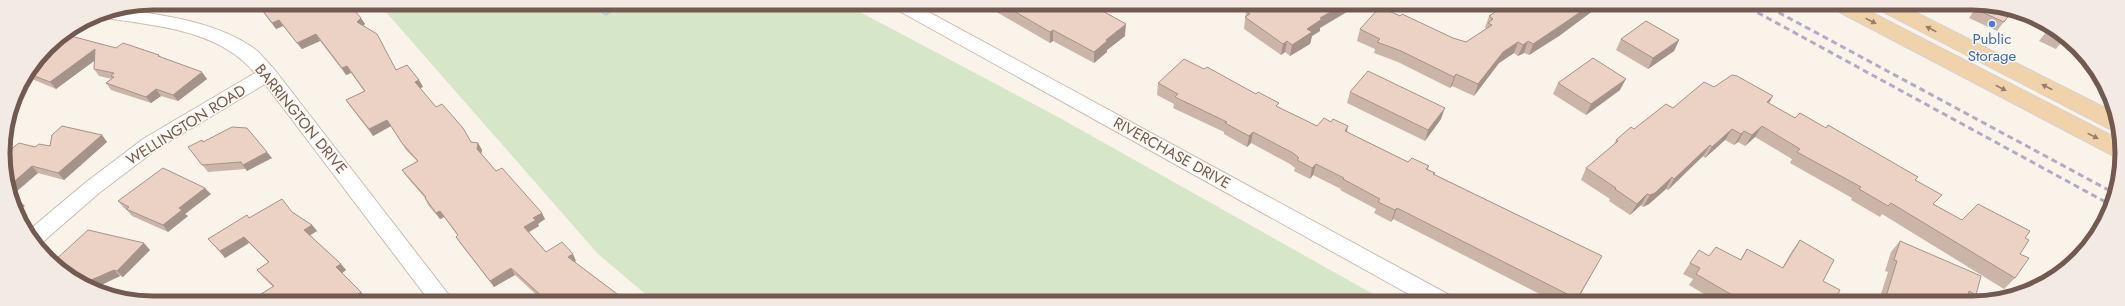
<svg xmlns="http://www.w3.org/2000/svg" width="2125" height="306" viewBox="0 0 2125 306" font-family="Jost,sans-serif">
<style>
.green{fill:#d6e6c9}
.water{fill:#c0dee1;stroke:#a8cdd2}
.lines{fill:none;stroke-linecap:round;stroke-linejoin:round}
.minor-casing{stroke:#cbbbb1;stroke-width:2}
.major-casing{stroke:#d8d1ce;stroke-width:2}
.minor{fill:#fff;fill-rule:evenodd}
.major{fill:#f0d3ab;fill-rule:evenodd}
.rail{stroke:#b6a9c3;stroke-width:3;stroke-dasharray:6 4;stroke-linecap:butt}
.wall{fill:#cbb5a9}
.shaded-wall{fill:#a5938a}
.building{fill:#ecd2c5;stroke:#a5938a}
.oneway{fill:#987e6b}
.shop-dot{fill:#3f7fe0;stroke:#fdf7f0;stroke-width:1.5}
.labels{text-anchor:middle;dominant-baseline:central;stroke-width:3;stroke-linejoin:round;paint-order:stroke}
.shop-label{font-size:15px;fill:#366cbe;stroke:#fdf7f0}
.street-label{font-size:15px;fill:#725a50;stroke:#fdf7f0}
.rim{fill:none;stroke:#725a50;stroke-width:5}
</style>
<rect width="100%" height="100%" fill="#faf3ea"/>
<path class="green" d="M 378,3 L 843,3 L 1058,117 L 1389,303 L 656,303 L 598,254 Z"/>
<path class="water" d="M 586,3 L 623,3 L 606,15 Z"/>
<g class="lines">
<defs>
<path id="minor" d="M 889,3 L 912,3 L 1453,297 L 1456,303 L 1425,303 L 892,7 Z
M 123,9 C 167,16 215,22 252,47 C 261,53 267,62 274,69 L 455,303 L 431,303 L 265,84 L 157,149 L 99,193 L 37,247 L 28,231 L 85,183 L 143,139 L 255,73 C 219,30 158,26 106,18 L 98,14 Z"/>
<path id="major" d="M 1828,3 L 1853,3 L 2118,139 L 2121,157 L 2112,155 L 1830,7 Z
M 1872,3 L 1897,3 L 2115,113 L 2117,130 L 2108,128 L 1874,7 Z"/>
</defs>
<use href="#minor" class="minor-casing"/>
<use href="#major" class="major-casing"/>
<use href="#minor" class="minor"/>
<use href="#major" class="major"/>
<path class="rail" d="M 1740,3 L 2111,205
M 1761,3 L 2114,193"/>
</g>
<path class="wall" d="M 256,3 L 348,3 L 365,24 L 363,26 L 396,70 L 419,80 L 423,87 L 420,88 L 436,107 L 471,142 L 478,143 L 482,150 L 481,154 L 496,171 L 545,219 L 538,224 L 539,226 L 529,232 L 546,252 L 576,261 L 574,262 L 629,303 L 542,300 L 515,275 L 494,287 L 460,243 L 456,237 L 458,236 L 444,217 L 440,219 L 428,205 L 425,198 L 406,176 L 402,170 L 417,161 L 406,150 L 391,126 L 373,136 L 350,106 L 346,100 L 364,91 L 351,73 L 346,75 L 320,41 L 302,49 L 283,26 L 276,29 Z
M 981,3 L 1088,3 L 1125,36 L 1107,50 L 1107,52 L 1094,63 L 1053,41 L 1050,43 Z
M 1509,3 L 1597,3 L 1594,10 L 1559,36 L 1529,55 L 1524,53 L 1518,56 L 1514,53 L 1499,63 L 1474,96 L 1452,86 L 1450,88 L 1398,62 L 1374,53 L 1375,49 L 1357,41 L 1360,29 L 1400,16 L 1453,38 L 1466,42 L 1486,29 L 1486,28 L 1485,28 L 1489,16 Z
M 1975,9 L 2012,11 L 1997,31 L 1969,18 Z
M 1246,11 L 1320,28 L 1320,31 L 1312,36 L 1310,44 L 1290,56 L 1285,52 L 1281,55 L 1244,29 Z
M 2050,27 L 2064,39 L 2056,49 L 2039,41 Z
M 1621,39 L 1679,40 L 1674,51 L 1648,69 L 1616,50 Z
M 116,48 L 159,55 L 161,57 L 207,79 L 178,101 L 161,96 L 151,103 L 111,90 L 106,83 L 112,79 L 99,76 L 94,69 L 94,60 L 56,89 L 27,77 L 44,51 Z
M 1158,83 L 1278,107 L 1317,126 L 1347,132 L 1408,162 L 1429,166 L 1428,169 L 1435,173 L 1434,174 L 1602,256 L 1576,303 L 1557,303 L 1401,223 L 1393,219 L 1391,222 L 1374,213 L 1376,209 L 1340,190 L 1341,189 L 1313,175 L 1310,179 L 1294,171 L 1295,168 L 1290,164 L 1251,143 L 1247,147 L 1224,134 L 1224,132 L 1173,108 L 1174,104 L 1157,95 Z
M 1558,83 L 1620,90 L 1586,115 L 1553,94 Z
M 1714,87 L 1768,103 L 1795,118 L 1915,180 L 1934,205 L 1962,220 L 2025,238 L 2020,254 L 2015,278 L 2004,289 L 1882,214 L 1880,217 L 1851,200 L 1852,198 L 1790,163 L 1792,159 L 1755,137 L 1745,146 L 1738,142 L 1734,145 L 1725,140 L 1705,158 L 1703,156 L 1668,190 L 1666,189 L 1649,204 L 1643,207 L 1641,205 L 1630,215 L 1609,201 L 1610,199 L 1581,180 L 1586,168 L 1614,145 L 1616,140 L 1673,108 Z
M 1350,92 L 1441,119 L 1425,141 L 1347,103 Z
M 102,135 L 107,142 L 64,180 L 38,173 L 10,197 L 5,154 L 35,147 L 50,146 Z
M 188,147 L 272,158 L 247,171 L 246,169 L 208,172 Z
M 211,194 L 185,214 L 188,216 L 168,232 L 132,216 L 126,209 L 124,208 L 118,201 Z
M 292,212 L 312,225 L 317,231 L 310,235 L 341,264 L 346,270 L 342,273 L 366,298 L 362,300 L 364,303 L 269,303 L 261,294 L 273,287 L 262,276 L 257,270 L 269,263 L 249,243 L 225,258 L 208,239 L 249,218 Z
M 1800,240 L 1823,281 L 1833,303 L 1719,303 L 1689,285 L 1693,279 L 1683,274 L 1690,263 L 1709,256 L 1740,260 L 1747,249 L 1782,268 L 1792,251 Z
M 1900,241 L 1976,295 L 1969,303 L 1878,303 L 1888,272 L 1885,271 L 1891,252 Z
M 150,250 L 123,277 L 120,276 L 97,287 L 85,284 L 84,286 L 53,262 Z"/>
<path class="shaded-wall" d="M 233,3 L 253,3 L 233,12 L 228,5 Z
M 1346,3 L 1362,3 L 1320,28 L 1320,31 L 1312,36 L 1310,44 L 1290,56 L 1292,45 L 1307,29 L 1320,18 Z
M 1592,3 L 1597,3 L 1594,10 L 1559,36 L 1529,55 L 1533,44 Z
M 361,18 L 365,24 L 361,28 L 357,22 Z
M 279,20 L 283,26 L 276,29 L 272,23 Z
M 1126,24 L 1125,36 L 1107,50 L 1107,52 L 1094,63 L 1094,52 L 1106,40 Z
M 1053,30 L 1053,41 L 1050,43 L 1050,32 Z
M 316,34 L 320,41 L 302,49 L 297,43 Z
M 1679,40 L 1674,51 L 1648,69 L 1653,58 Z
M 1287,41 L 1285,52 L 1281,55 L 1283,44 Z
M 1528,41 L 1524,53 L 1518,56 L 1523,45 Z
M 1518,42 L 1514,53 L 1499,63 L 1474,96 L 1478,84 L 1503,52 Z
M 95,49 L 101,56 L 56,89 L 50,82 Z
M 347,66 L 351,73 L 346,75 L 342,68 Z
M 202,72 L 207,79 L 178,101 L 173,95 Z
M 1456,74 L 1452,86 L 1450,88 L 1454,77 Z
M 1626,79 L 1620,90 L 1586,115 L 1591,104 Z
M 419,80 L 423,87 L 418,89 L 415,82 Z
M 156,89 L 161,96 L 151,103 L 146,97 Z
M 1773,96 L 1766,108 L 1767,102 Z
M 1445,108 L 1441,119 L 1425,141 L 1428,130 Z
M 387,120 L 391,126 L 373,136 L 369,129 Z
M 1348,126 L 1346,138 L 1345,131 Z
M 1762,126 L 1755,137 L 1745,146 L 1752,135 Z
M 1732,129 L 1725,140 L 1705,158 L 1712,147 Z
M 1744,131 L 1738,142 L 1734,145 L 1741,134 Z
M 1253,132 L 1251,143 L 1247,147 L 1249,136 Z
M 102,135 L 107,142 L 64,180 L 58,173 Z
M 478,143 L 482,150 L 481,155 L 477,149 Z
M 1710,145 L 1703,156 L 1668,190 L 1674,179 Z
M 267,152 L 272,158 L 247,171 L 243,165 Z
M 1316,164 L 1313,175 L 1310,179 L 1312,168 Z
M 32,166 L 38,173 L 10,197 L 9,186 Z
M 1672,177 L 1666,189 L 1649,204 L 1643,207 L 1650,195 Z
M 205,188 L 211,194 L 185,214 L 188,216 L 168,232 L 163,225 L 179,208 Z
M 1647,194 L 1641,205 L 1630,215 L 1637,204 Z
M 18,199 L 25,206 L 17,212 L 13,204 Z
M 1397,208 L 1393,219 L 1391,222 L 1395,210 Z
M 440,211 L 444,217 L 440,219 L 436,213 Z
M 542,213 L 545,219 L 538,224 L 539,226 L 527,233 L 524,227 L 533,218 Z
M 312,225 L 317,231 L 309,236 L 304,230 Z
M 244,237 L 249,243 L 225,258 L 220,251 Z
M 144,243 L 150,250 L 123,277 L 117,271 Z
M 573,254 L 576,261 L 571,264 L 568,257 Z
M 341,264 L 346,270 L 341,274 L 336,267 Z
M 511,268 L 515,275 L 494,287 L 490,281 Z
M 114,270 L 120,276 L 97,287 L 91,280 Z
M 79,277 L 85,284 L 84,286 L 77,280 Z
M 361,292 L 366,298 L 362,300 L 364,303 L 359,303 L 356,299 L 357,295 Z"/>
<path class="building" d="M 227,3 L 233,3 L 228,5 Z
M 257,3 L 348,3 L 361,18 L 357,22 L 377,34 L 396,70 L 407,65 L 419,80 L 415,82 L 436,107 L 442,104 L 463,128 L 471,142 L 478,143 L 477,149 L 496,171 L 502,168 L 542,213 L 533,218 L 536,220 L 524,227 L 546,252 L 562,242 L 573,254 L 568,257 L 629,303 L 539,303 L 539,302 L 544,298 L 511,268 L 490,281 L 456,237 L 458,235 L 440,211 L 436,213 L 425,198 L 426,197 L 402,170 L 418,161 L 402,143 L 387,120 L 369,129 L 346,100 L 365,91 L 347,66 L 342,68 L 316,34 L 297,43 L 279,20 L 272,23 Z
M 1000,3 L 1088,3 L 1126,24 L 1106,40 L 1107,41 L 1094,52 L 1053,30 L 1050,32 Z
M 1259,3 L 1272,3 L 1273,4 L 1275,3 L 1346,3 L 1320,18 L 1322,19 L 1307,29 L 1312,32 L 1292,45 L 1287,41 L 1283,44 L 1245,17 L 1250,14 L 1246,11 Z
M 1509,3 L 1593,3 L 1563,24 L 1533,44 L 1528,41 L 1523,45 L 1518,42 L 1503,52 L 1478,84 L 1456,74 L 1454,77 L 1401,51 L 1377,42 L 1380,39 L 1360,29 L 1380,7 L 1400,16 L 1402,14 L 1453,38 L 1466,42 L 1492,25 L 1488,23 L 1493,19 L 1489,16 Z
M 1980,3 L 1982,3 L 2012,11 L 2004,22 L 1975,9 Z
M 1646,21 L 1679,40 L 1653,58 L 1621,39 Z
M 2050,27 L 2064,39 L 2063,40 L 2046,32 Z
M 67,35 L 116,48 L 123,43 L 159,55 L 158,56 L 202,72 L 173,95 L 156,89 L 146,97 L 106,83 L 114,77 L 111,76 L 114,73 L 94,69 L 95,49 L 50,82 L 29,74 L 44,51 Z
M 1593,58 L 1626,79 L 1591,104 L 1558,83 Z
M 1184,59 L 1204,69 L 1207,67 L 1256,94 L 1258,92 L 1279,103 L 1276,106 L 1317,126 L 1324,118 L 1331,122 L 1333,119 L 1348,126 L 1345,131 L 1408,162 L 1412,158 L 1429,166 L 1426,169 L 1435,173 L 1433,174 L 1602,256 L 1577,299 L 1405,212 L 1397,208 L 1395,210 L 1378,202 L 1380,199 L 1343,179 L 1344,178 L 1316,164 L 1312,168 L 1297,160 L 1299,158 L 1293,153 L 1253,132 L 1249,136 L 1225,123 L 1227,122 L 1175,97 L 1178,94 L 1158,83 Z
M 1368,71 L 1445,108 L 1428,130 L 1350,92 Z
M 1732,75 L 1737,76 L 1773,96 L 1767,102 L 1795,118 L 1800,113 L 1826,128 L 1828,125 L 1918,177 L 1915,180 L 1942,195 L 1933,204 L 1962,220 L 1978,204 L 2030,231 L 2025,238 L 2029,240 L 2020,254 L 2029,258 L 2015,278 L 1891,203 L 1888,206 L 1859,189 L 1861,187 L 1797,152 L 1800,149 L 1762,126 L 1752,135 L 1744,131 L 1741,134 L 1732,129 L 1712,147 L 1710,145 L 1674,179 L 1672,177 L 1655,193 L 1650,195 L 1647,194 L 1637,204 L 1615,189 L 1616,188 L 1586,168 L 1618,141 L 1616,140 L 1631,127 L 1634,129 L 1666,104 L 1673,108 L 1704,82 L 1714,87 Z
M 62,126 L 102,135 L 58,173 L 32,166 L 9,186 L 5,154 L 19,143 L 35,147 L 39,144 L 50,146 L 52,135 Z
M 232,127 L 247,128 L 267,152 L 243,165 L 241,162 L 202,165 L 188,147 L 202,140 L 203,142 Z
M 163,168 L 205,188 L 179,208 L 182,210 L 163,225 L 126,209 L 129,207 L 118,201 Z
M 10,198 L 18,199 L 13,204 L 11,201 Z
M 282,199 L 292,212 L 312,225 L 304,230 L 341,264 L 336,267 L 361,292 L 357,295 L 360,297 L 356,299 L 360,303 L 270,303 L 261,294 L 274,286 L 257,270 L 269,262 L 244,237 L 220,251 L 208,239 L 247,215 L 249,218 Z
M 88,230 L 144,243 L 117,271 L 114,270 L 91,280 L 79,277 L 77,280 L 53,262 Z
M 1800,240 L 1834,260 L 1823,281 L 1840,290 L 1833,303 L 1823,303 L 1822,302 L 1821,303 L 1773,303 L 1768,294 L 1763,303 L 1746,303 L 1696,274 L 1700,268 L 1690,263 L 1699,250 L 1709,256 L 1716,247 L 1741,260 L 1747,249 L 1783,268 Z
M 1900,241 L 1981,276 L 1976,295 L 1969,291 L 1966,303 L 1884,303 L 1897,261 L 1894,260 Z"/>
<defs><path id="oneway-solid" d="M-6-.8H1V-3.2L6.5 0L1 3.2V.8H-6Z"/></defs>
<g class="oneway">
<use href="#oneway-solid" transform="translate(1871 21) rotate(27)"/>
<use href="#oneway-solid" transform="translate(1931 29) rotate(-153)"/>
<use href="#oneway-solid" transform="translate(2047 87) rotate(-153)"/>
<use href="#oneway-solid" transform="translate(2001 88) rotate(27)"/>
<use href="#oneway-solid" transform="translate(2093 136) rotate(27)"/>
</g>
<circle class="shop-dot" cx="1992" cy="24" r="4"/>
<g class="labels">
<g class="shop-label">
<text x="1992" y="39">Public<tspan x="1992" dy="17">Storage</tspan></text>
</g>
<g class="street-label">
<text transform="translate(301 119) rotate(51)">BARRINGTON DRIVE</text>
<text transform="translate(186 125) rotate(-32)">WELLINGTON ROAD</text>
<text transform="translate(1172 153) rotate(29)">RIVERCHASE DRIVE</text>
</g>
</g>
<path d="M0 0H2125V306H0ZM153 10H1972A143 143 0 0 1 2115 153V153A143 143 0 0 1 1972 296H153A143 143 0 0 1 10 153V153A143 143 0 0 1 153 10Z" fill="#f2eae3" fill-rule="evenodd"/>
<path class="rim" d="M153 10H1972A143 143 0 0 1 2115 153V153A143 143 0 0 1 1972 296H153A143 143 0 0 1 10 153V153A143 143 0 0 1 153 10Z"/>
</svg>
